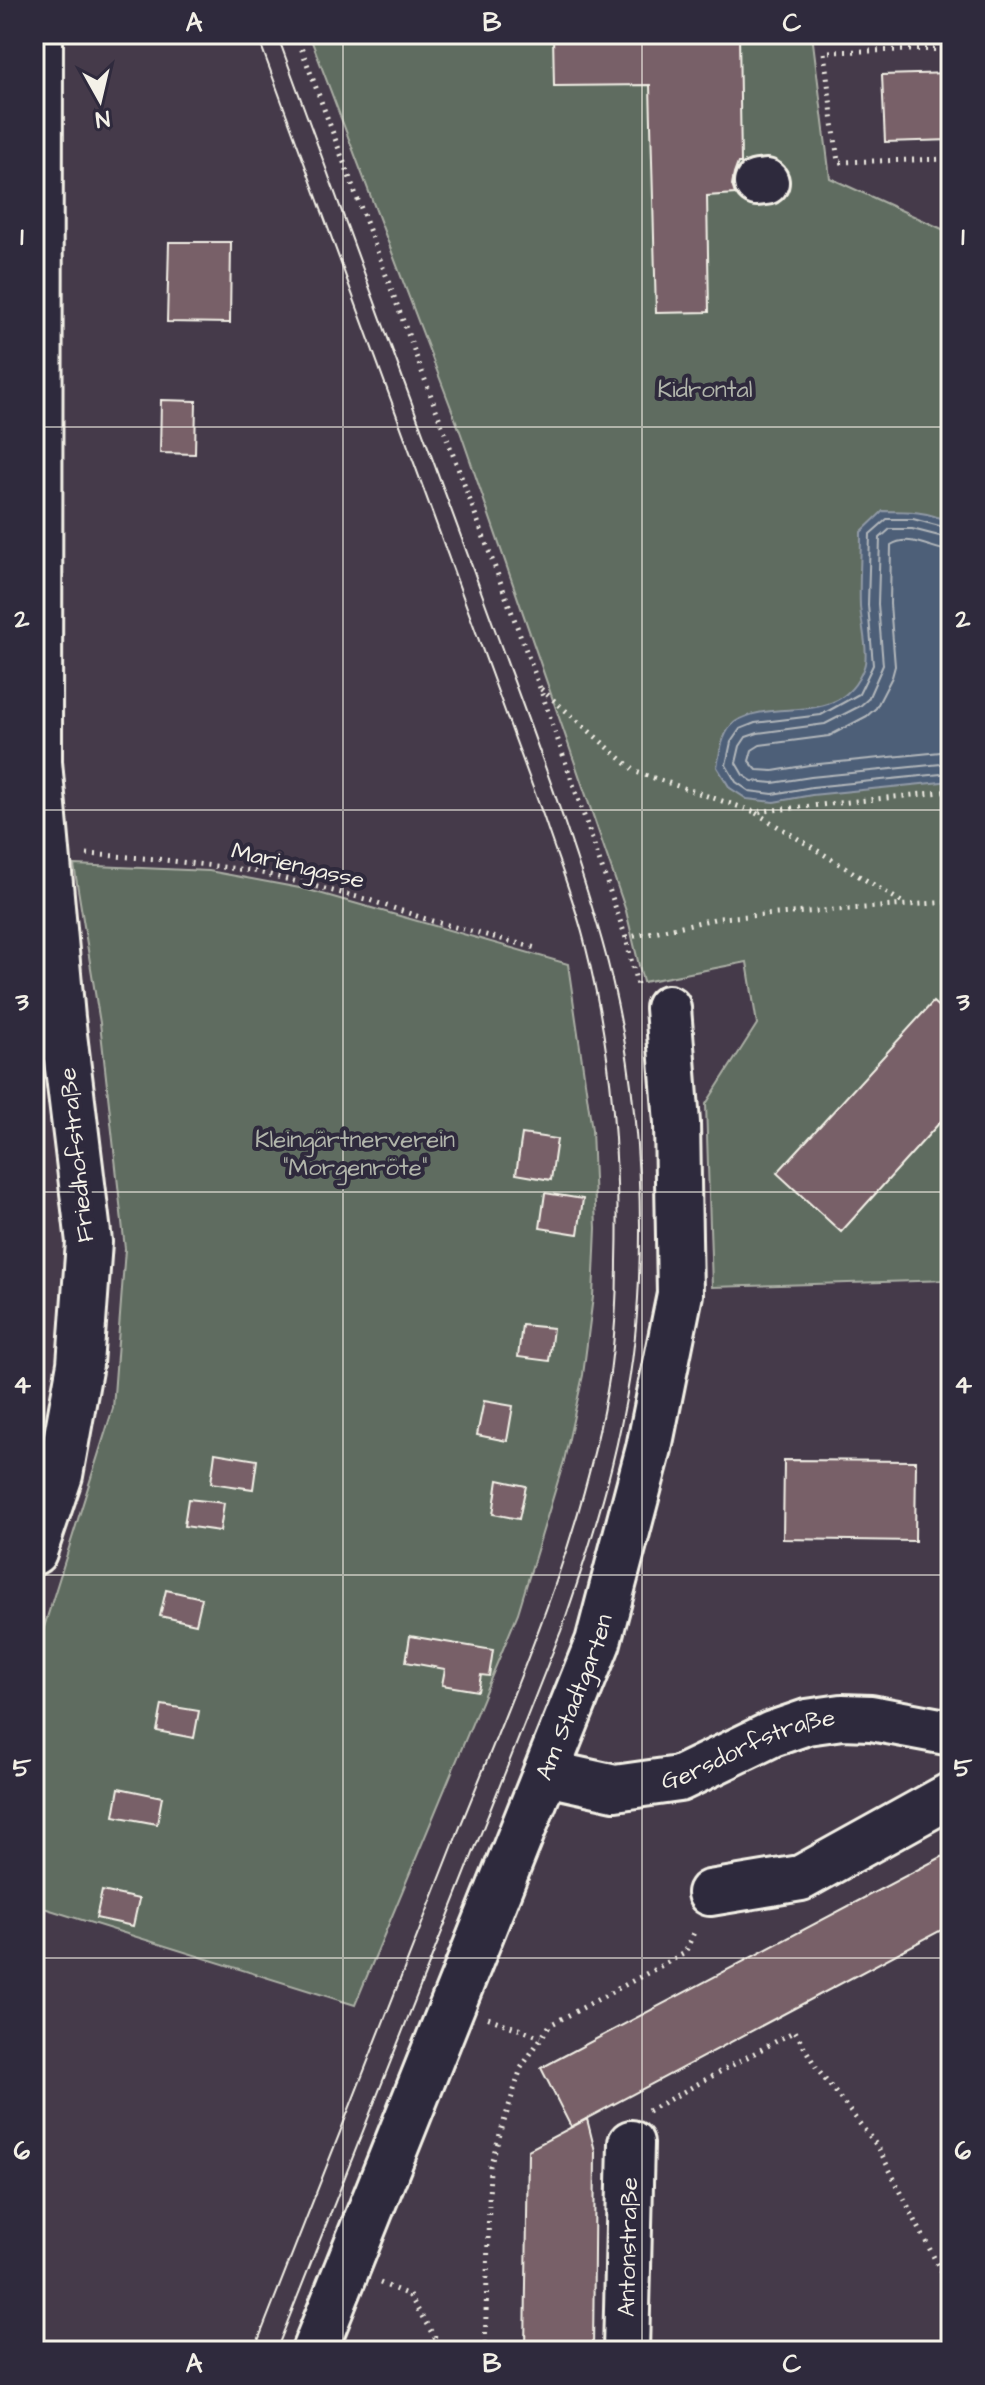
<svg xmlns="http://www.w3.org/2000/svg" width="985" height="2385" viewBox="0 0 985 2385" font-family="'Architects Daughter',sans-serif">
<style>
.green{fill:#5f6c61;stroke:#aaaea4;stroke-width:2}
.water{fill:#4e5f78;stroke:#9099a5;stroke-width:2}
.lines{fill:none;stroke-linecap:round;stroke-linejoin:round}
.shore{stroke:#b2b7bb;stroke-width:2}
.building{fill:#786067;stroke:#f4f1e8;stroke-width:2}
.minor-casing{stroke:#f4f1e8;stroke-width:50}
.path{stroke:#f4f1e8;stroke-width:5;stroke-dasharray:2 6;stroke-linecap:butt}
.minor{stroke:#2f2a3d;stroke-width:44}
.tram{stroke:#f4f1e8;stroke-width:2}
.grid{fill:none;stroke:#f4f1e8;stroke-width:2;stroke-opacity:0.55}
.labels{text-anchor:middle;dominant-baseline:central;stroke-width:8;stroke-linejoin:round;paint-order:stroke}
.park-label{font-size:24px;fill:#b1b5ab;stroke:#2f2a3d}
.street-label{font-size:24px;fill:#f4f1e8;stroke:#2f2a3d}
.neatline{fill:none;stroke:#f4f1e8;stroke-width:3}
.grid-label{font-size:26px;text-anchor:middle;font-weight:bold;fill:#f4f1e8}
</style>
<rect width="100%" height="100%" fill="#453a4a"/>
<filter id="ink" filterUnits="userSpaceOnUse"><feTurbulence type="fractalNoise" baseFrequency=".0125" numOctaves="2"/><feDisplacementMap in="SourceGraphic" scale="16" xChannelSelector="R" yChannelSelector="G"/><feConvolveMatrix kernelMatrix="1 2 1 2 8 2 1 2 1" color-interpolation-filters="sRGB"/></filter>
<g filter="url(#ink)">
<path class="green" d="M 309,34 L 812,34 L 830,178 L 951,233 L 951,1280 L 712,1287 L 706,1104 L 757,1024 L 747,962 L 643,982 L 626,911 L 461,434 Z
M 74,865 L 209,871 L 305,889 L 568,964 L 592,1130 L 596,1228 L 593,1297 L 583,1375 L 564,1461 L 518,1613 L 355,2005 L 34,1905 L 34,1659 L 113,1408 L 125,1249 L 100,1023 Z"/>
<path class="water" d="M 883,511 C 907,511 929,511 951,523 L 951,781 L 812,795 L 774,802 L 747,799 L 730,788 L 717,767 C 720,752 722,732 735,722 C 775,696 841,730 864,667 C 869,653 861,622 860,606 C 859,581 861,556 861,532 Z"/>
<g class="lines">
<path class="shore" d="M 951,529 L 913,519 L 887,519 L 870,534 L 868,605 L 873,665 L 859,694 L 821,715 L 755,723 L 740,729 L 731,742 L 726,765 L 736,782 L 749,791 L 773,794 L 812,787 L 951,773
M 951,539 L 912,529 L 890,529 L 880,538 L 878,604 L 883,665 L 868,699 L 860,706 L 825,724 L 758,733 L 746,737 L 740,746 L 736,763 L 743,775 L 752,781 L 773,783 L 811,777 L 951,763
M 951,551 C 931,550 910,533 891,545 L 890,604 L 895,666 L 892,677 L 876,708 L 867,716 L 829,736 L 760,745 L 752,750 L 749,761 L 757,770 L 773,771 L 809,765 L 951,751"/>
</g>
<path class="building" d="M 553,34 L 739,34 L 741,163 L 738,163 L 734,174 L 732,185 L 735,194 L 707,196 L 709,312 L 656,313 L 650,85 L 554,86 Z
M 951,73 L 951,140 L 885,142 L 882,75 Z
M 169,242 L 231,242 L 230,323 L 167,322 Z
M 161,400 L 196,401 L 195,454 L 160,453 Z
M 933,1002 L 951,1018 L 951,1110 L 841,1232 L 777,1173 Z
M 522,1134 L 557,1139 L 551,1180 L 516,1174 Z
M 545,1193 L 583,1199 L 578,1234 L 540,1228 Z
M 522,1325 L 553,1328 L 549,1361 L 518,1357 Z
M 484,1401 L 513,1406 L 507,1441 L 477,1435 Z
M 215,1453 L 257,1460 L 253,1489 L 211,1483 Z
M 784,1460 L 916,1461 L 915,1541 L 783,1539 Z
M 498,1480 L 526,1486 L 519,1519 L 493,1514 Z
M 188,1499 L 224,1503 L 220,1531 L 184,1526 Z
M 166,1590 L 202,1598 L 196,1624 L 160,1616 Z
M 410,1636 L 493,1650 L 489,1676 L 481,1675 L 478,1691 L 442,1685 L 445,1669 L 406,1662 Z
M 162,1705 L 199,1711 L 194,1738 L 157,1731 Z
M 119,1788 L 162,1797 L 157,1824 L 114,1816 Z
M 951,1852 L 951,1925 L 571,2127 L 541,2068 Z
M 102,1891 L 139,1899 L 133,1926 L 96,1918 Z
M 587,2119 L 595,2151 L 593,2351 L 525,2351 L 528,2150 Z"/>
<g class="lines">
<defs>
<g id="minor">
<path d="M 757,183 L 766,182"/>
<path d="M 34,1552 L 60,1475 L 80,1364 L 89,1242 L 62,1018 L 39,762 L 40,34"/>
<path id="s1" d="M 547,1773 L 615,1788 L 679,1779 L 772,1734 L 807,1722 L 842,1717 L 871,1718 L 951,1733"/>
<path d="M 710,1893 L 801,1878 L 951,1795"/>
<path id="s2" d="M 314,2351 L 598,1642 L 649,1448 L 680,1294 L 677,1123 L 668,1008"/>
<path id="s3" d="M 626,2351 L 631,2143"/>
</g>
</defs>
<use href="#minor" class="minor-casing"/>
<path class="path" d="M 296,34 L 540,688 L 626,938 L 637,985
M 951,49 L 824,52 L 838,162 L 951,159
M 541,689 L 636,772 L 755,812 L 951,791
M 756,813 L 905,904
M 87,854 L 157,859 L 254,871 L 369,900 L 432,921 L 536,948
M 626,938 L 719,918 L 951,902
M 488,2018 L 541,2037
M 648,2111 L 795,2031 L 817,2069 L 878,2147 L 951,2291
M 380,2283 L 409,2295 L 443,2351
M 485,2351 L 490,2166 L 521,2068 L 550,2025 L 685,1953 L 695,1930"/>
<use href="#minor" class="minor"/>
<path class="tram" d="M 254,2351 C 321,2178 389,2005 458,1832 C 518,1683 585,1533 610,1373 C 615,1336 617,1298 617,1261 C 620,1155 612,1051 586,948 C 576,904 558,861 544,818 L 257,34
M 276,2351 L 561,1631 C 599,1522 632,1413 638,1298 C 645,1180 634,1054 602,941 C 566,815 517,692 473,569 C 407,391 342,212 277,34"/>
</g>
</g>
<path class="grid" d="M 343,34 L 343,2351M 642,34 L 642,2351M 34,427 L 951,427M 34,810 L 951,810M 34,1192 L 951,1192M 34,1575 L 951,1575M 34,1958 L 951,1958"/>
<g class="labels">
<g class="park-label">
<text x="705" y="390">Kidrontal</text>
<text x="355" y="1140">Kleingärtnerverein<tspan x="355" dy="28">"Morgenröte"</tspan></text>
</g>
<g class="street-label">
<text transform="translate(298 866) rotate(13)">Mariengasse</text>
<text transform="translate(77 1155) rotate(-96)">Friedhofstraße</text>
<text stroke="none"><textPath href="#s2" startOffset="704">Am Stadtgarten</textPath></text>
<text stroke="none"><textPath href="#s1" startOffset="210">Gersdorfstraße</textPath></text>
<text stroke="none"><textPath href="#s3" startOffset="104">Antonstraße</textPath></text>
</g>
</g>
<rect width="985" height="2385" fill="none" stroke="#2f2a3d" stroke-width="88"/>
<g transform="translate(100 100) rotate(172)" stroke="#2f2a3d" stroke-width="6" paint-order="stroke">
<path d="M0-6L14 30L0 20L-14 30Z" fill="#f4f1e8"/>
<text y="-12" font-size="22" font-weight="bold" text-anchor="middle" fill="#f4f1e8">N</text>
</g>
<rect x="44" y="44" width="897" height="2297" class="neatline"/>
<g class="grid-label">
<text x="194" y="31">A</text>
<text x="492" y="31">B</text>
<text x="792" y="31">C</text>
<text x="22" y="245">1</text>
<text x="963" y="245">1</text>
<text x="22" y="627">2</text>
<text x="963" y="627">2</text>
<text x="22" y="1010">3</text>
<text x="963" y="1010">3</text>
<text x="22" y="1393">4</text>
<text x="963" y="1393">4</text>
<text x="22" y="1776">5</text>
<text x="963" y="1776">5</text>
<text x="22" y="2159">6</text>
<text x="963" y="2159">6</text>
<text x="194" y="2372">A</text>
<text x="492" y="2372">B</text>
<text x="792" y="2372">C</text>
</g>
</svg>
